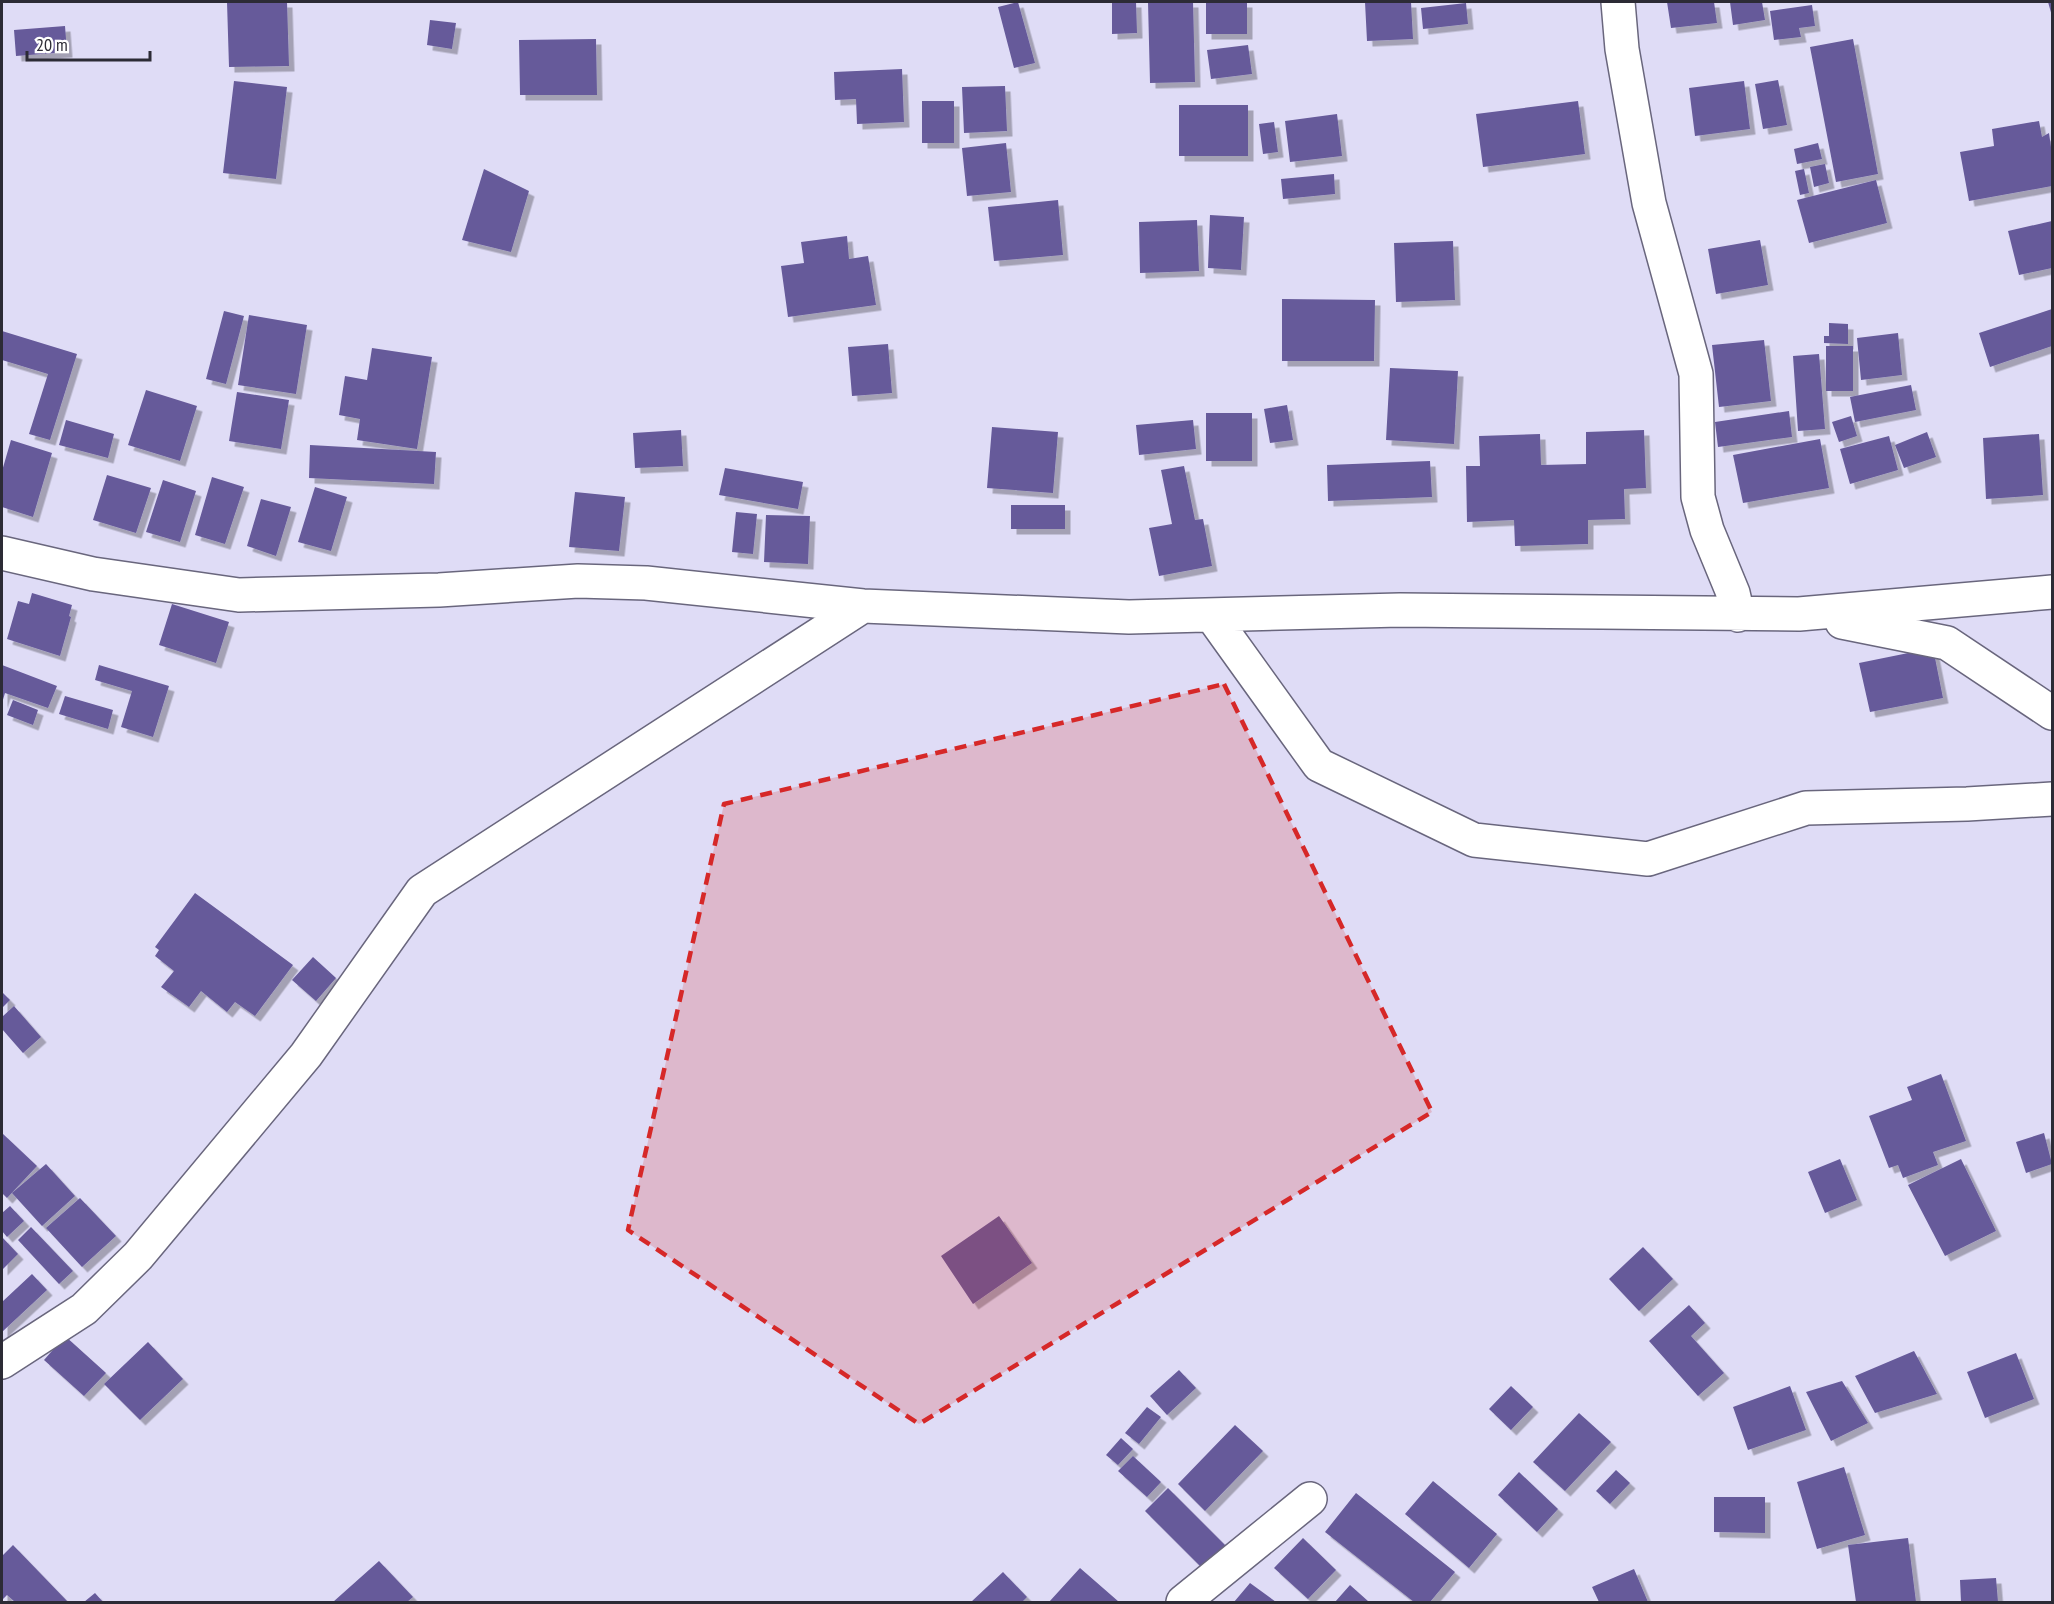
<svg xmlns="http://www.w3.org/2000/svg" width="2054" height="1604" viewBox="0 0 2054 1604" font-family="'PT Sans Narrow',sans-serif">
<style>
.building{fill:#665a9a;filter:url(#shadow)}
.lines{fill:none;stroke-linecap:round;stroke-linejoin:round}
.minor-casing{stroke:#69667d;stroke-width:36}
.minor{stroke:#fff;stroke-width:33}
.marked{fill:#d62828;fill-opacity:0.2;stroke:#d62828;stroke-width:4.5;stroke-dasharray:12 8;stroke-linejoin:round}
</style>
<defs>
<filter id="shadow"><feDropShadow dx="5.5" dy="5.5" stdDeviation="0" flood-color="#0004"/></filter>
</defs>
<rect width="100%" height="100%" fill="#dfdcf6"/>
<path class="building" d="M 227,2 L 287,2 L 289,66 L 229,67 Z
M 1018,2 L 1035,63 L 1014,68 L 998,7 Z
M 1112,2 L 1136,2 L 1137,33 L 1112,34 Z
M 1148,2 L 1193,2 L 1195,82 L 1150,83 Z
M 1206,2 L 1247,2 L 1247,34 L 1206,34 Z
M 1365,2 L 1411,2 L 1413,39 L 1367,41 Z
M 1667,2 L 1714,2 L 1717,23 L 1671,28 Z
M 1730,2 L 1762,2 L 1765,20 L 1733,25 Z
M 2048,2 L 2052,2 L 2052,16 Z
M 1466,3 L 1468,24 L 1423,29 L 1421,8 Z
M 1812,5 L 1815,26 L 1799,28 L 1801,37 L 1774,40 L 1770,11 Z
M 430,20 L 456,23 L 452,49 L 427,45 Z
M 65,26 L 67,52 L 16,56 L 14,30 Z
M 596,39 L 597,95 L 520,95 L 519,40 Z
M 1853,39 L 1878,174 L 1836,182 L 1810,47 Z
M 1248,45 L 1252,74 L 1211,79 L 1207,50 Z
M 902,69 L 904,122 L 857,124 L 856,99 L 835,100 L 834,72 Z
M 1778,80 L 1787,125 L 1763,129 L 1755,84 Z
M 234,81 L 287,87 L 276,179 L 223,173 Z
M 1744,81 L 1750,129 L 1695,136 L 1689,88 Z
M 1005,86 L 1007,131 L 964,133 L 962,87 Z
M 922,101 L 954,101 L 954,143 L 922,143 Z
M 1578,101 L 1585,154 L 1483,167 L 1476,114 Z
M 1179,105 L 1248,105 L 1248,156 L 1179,156 Z
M 1337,114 L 1342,156 L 1290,162 L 1285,121 Z
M 2039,121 L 2042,137 L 2049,133 L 2052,154 L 2052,186 L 1969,201 L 1960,152 L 1994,146 L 1992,129 Z
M 1274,122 L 1278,152 L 1263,154 L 1259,124 Z
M 1006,143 L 1011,192 L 967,196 L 962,148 Z
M 1818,143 L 1822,159 L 1797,164 L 1794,149 Z
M 1825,164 L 1829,183 L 1814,187 L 1810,167 Z
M 484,169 L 529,191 L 511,252 L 462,240 Z
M 1804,169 L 1809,193 L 1800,195 L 1795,171 Z
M 1334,174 L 1335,194 L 1283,199 L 1281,179 Z
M 1876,180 L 1887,223 L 1809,243 L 1797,200 Z
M 1058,200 L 1063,255 L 994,261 L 988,207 Z
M 1210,215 L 1244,217 L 1241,270 L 1208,268 Z
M 1197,220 L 1199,271 L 1140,273 L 1139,222 Z
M 2052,221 L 2052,268 L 2019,275 L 2008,231 Z
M 847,236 L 849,259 L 868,256 L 876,305 L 788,317 L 781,266 L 804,263 L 801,242 Z
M 1760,240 L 1768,285 L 1716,294 L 1708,249 Z
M 1453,241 L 1455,300 L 1396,302 L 1394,243 Z
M 1282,299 L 1375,300 L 1374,361 L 1282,361 Z
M 2052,309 L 2052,346 L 1990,367 L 1979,333 Z
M 224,311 L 244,316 L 226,384 L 206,379 Z
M 249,315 L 307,325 L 296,394 L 238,385 Z
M 1829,323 L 1848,324 L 1848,344 L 1824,343 L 1824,336 L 1829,336 Z
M 2,331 L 77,354 L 50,440 L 29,434 L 48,374 L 2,360 Z
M 1898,333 L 1902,375 L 1861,380 L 1857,338 Z
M 1764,340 L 1771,401 L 1719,407 L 1712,345 Z
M 888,344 L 892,393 L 852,396 L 848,347 Z
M 1826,346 L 1853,346 L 1853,391 L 1826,391 Z
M 372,348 L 432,357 L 417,449 L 357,440 L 360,419 L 339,415 L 345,376 L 367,380 Z
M 1819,354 L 1825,429 L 1798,431 L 1793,356 Z
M 1390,368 L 1458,371 L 1454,444 L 1386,440 Z
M 1911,385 L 1916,410 L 1855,422 L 1850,397 Z
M 146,390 L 197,406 L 180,461 L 128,445 Z
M 237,392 L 289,400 L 281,449 L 229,441 Z
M 1287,405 L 1293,440 L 1270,443 L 1264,409 Z
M 1789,411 L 1792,437 L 1718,447 L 1715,422 Z
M 1206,413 L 1252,413 L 1252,461 L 1206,461 Z
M 1851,416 L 1857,436 L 1839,442 L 1832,422 Z
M 66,420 L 114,434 L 108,458 L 59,445 Z
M 1193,420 L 1196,449 L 1139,455 L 1136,425 Z
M 992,427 L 1058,432 L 1053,493 L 987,488 Z
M 681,430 L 683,466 L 635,468 L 633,433 Z
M 1644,430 L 1646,488 L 1624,489 L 1625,519 L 1588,520 L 1588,544 L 1515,546 L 1514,520 L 1467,522 L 1466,466 L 1480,466 L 1479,436 L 1540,434 L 1541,465 L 1586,464 L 1586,432 Z
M 1927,432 L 1936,457 L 1904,468 L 1895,445 Z
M 2039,434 L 2043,495 L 1986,499 L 1983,438 Z
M 1889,436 L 1898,470 L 1850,484 L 1840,449 Z
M 1820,439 L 1829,488 L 1743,503 L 1733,455 Z
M 11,440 L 52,453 L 33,517 L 2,507 L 2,471 Z
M 310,445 L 436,452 L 434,484 L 309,478 Z
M 1430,461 L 1432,497 L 1328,501 L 1327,465 Z
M 1184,466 L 1195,520 L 1203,519 L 1212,566 L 1159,576 L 1149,528 L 1172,524 L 1161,470 Z
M 725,468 L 803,482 L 798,509 L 719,495 Z
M 107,475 L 151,488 L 136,533 L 93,520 Z
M 212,477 L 244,487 L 225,544 L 195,535 Z
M 163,480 L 196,491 L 180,542 L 146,532 Z
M 315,487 L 347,497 L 331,551 L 298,542 Z
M 575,492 L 625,497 L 619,551 L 569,547 Z
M 261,499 L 291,507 L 276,556 L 247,546 Z
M 1011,505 L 1065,505 L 1065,529 L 1011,529 Z
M 736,512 L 757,514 L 753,554 L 732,552 Z
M 766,515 L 810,516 L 808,564 L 764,562 Z
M 32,593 L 72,605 L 69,616 L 71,617 L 60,656 L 7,639 L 18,601 L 29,604 Z
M 172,604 L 229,622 L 216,663 L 159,645 Z
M 1933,648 L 1943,698 L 1870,712 L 1859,663 Z
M 2,665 L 57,686 L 48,708 L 5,693 L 2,703 Z
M 99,665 L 169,686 L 153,737 L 121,727 L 132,691 L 95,680 Z
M 65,696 L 113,710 L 108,729 L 59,714 Z
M 13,700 L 38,710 L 33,725 L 7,715 Z
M 195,893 L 293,965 L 255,1016 L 235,1002 L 227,1012 L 201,991 L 189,1007 L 161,987 L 174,971 L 155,956 L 159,950 L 155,947 Z
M 313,957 L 336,978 L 316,1001 L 292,980 Z
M 2,992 L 10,1000 L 2,1008 Z
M 14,1006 L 41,1037 L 23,1053 L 2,1029 L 2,1017 Z
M 1941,1074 L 1966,1141 L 1933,1152 L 1938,1165 L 1903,1178 L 1898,1165 L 1889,1168 L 1869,1116 L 1912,1100 L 1907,1087 Z
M 2,1133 L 37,1166 L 7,1198 L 2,1193 Z
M 2044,1133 L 2052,1164 L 2026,1173 L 2016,1142 Z
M 1840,1159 L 1857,1200 L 1825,1213 L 1808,1172 Z
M 1961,1159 L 1996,1231 L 1945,1256 L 1908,1185 Z
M 46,1164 L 75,1196 L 42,1226 L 12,1193 Z
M 80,1198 L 116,1236 L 82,1267 L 46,1228 Z
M 10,1206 L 24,1221 L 7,1237 L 2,1231 L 2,1213 Z
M 999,1216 L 1032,1263 L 973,1304 L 941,1256 Z
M 31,1227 L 73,1271 L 59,1284 L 18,1240 Z
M 2,1237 L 18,1254 L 2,1270 Z
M 1643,1247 L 1673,1279 L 1639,1311 L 1609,1279 Z
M 32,1274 L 47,1290 L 2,1332 L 2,1302 Z
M 1689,1305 L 1705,1323 L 1691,1336 L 1724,1373 L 1698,1396 L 1649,1341 Z
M 65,1336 L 106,1373 L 84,1396 L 44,1360 Z
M 148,1342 L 183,1379 L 140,1420 L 104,1384 Z
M 1914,1351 L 1937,1394 L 1875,1413 L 1855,1376 Z
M 2016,1353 L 2034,1399 L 1985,1418 L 1967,1372 Z
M 1179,1370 L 1196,1388 L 1167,1415 L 1150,1396 Z
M 1842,1381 L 1868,1423 L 1831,1441 L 1806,1392 Z
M 1511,1386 L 1533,1407 L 1511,1430 L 1489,1409 Z
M 1790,1386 L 1806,1430 L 1748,1450 L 1733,1407 Z
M 1147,1407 L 1161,1417 L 1139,1444 L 1125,1433 Z
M 1579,1413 L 1611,1442 L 1565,1491 L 1533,1462 Z
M 1235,1425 L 1263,1451 L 1205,1511 L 1178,1484 Z
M 1121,1438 L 1133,1449 L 1118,1465 L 1106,1455 Z
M 1133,1456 L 1161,1482 L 1147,1497 L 1118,1471 Z
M 1844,1467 L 1865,1535 L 1817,1549 L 1797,1482 Z
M 1616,1470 L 1630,1483 L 1610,1504 L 1596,1491 Z
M 1519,1472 L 1558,1509 L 1537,1532 L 1498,1495 Z
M 1433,1481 L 1497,1534 L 1469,1568 L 1405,1514 Z
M 1168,1488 L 1226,1546 L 1203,1569 L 1145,1511 Z
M 1356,1493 L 1455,1572 L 1430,1602 L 1414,1602 L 1325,1532 Z
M 1714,1497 L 1765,1497 L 1765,1533 L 1714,1532 Z
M 1303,1538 L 1336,1570 L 1308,1599 L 1274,1568 Z
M 1908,1538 L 1916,1602 L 1856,1602 L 1848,1545 Z
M 13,1545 L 68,1602 L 15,1602 L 7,1595 L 2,1600 L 2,1556 Z
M 379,1561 L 413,1597 L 407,1602 L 333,1602 Z
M 1080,1568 L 1119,1602 L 1049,1602 Z
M 1634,1569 L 1648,1602 L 1599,1602 L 1592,1587 Z
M 1003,1572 L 1027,1597 L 1022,1602 L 971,1602 Z
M 1996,1578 L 1998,1602 L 1961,1602 L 1960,1580 Z
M 1250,1583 L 1276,1602 L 1234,1602 Z
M 1350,1585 L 1369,1602 L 1335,1602 Z
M 95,1593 L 103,1602 L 84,1602 Z"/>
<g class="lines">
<defs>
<path id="minor" d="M 1618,2 L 1622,49 L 1649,203 L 1696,374 L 1698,497 L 1707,530 L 1733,593 L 1738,615
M 2,553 L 93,574 L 239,595 L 439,590 L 578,581 L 646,583 L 863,606 L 1129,617 L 1400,610 L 1799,614 L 2052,592
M 1212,616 L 1319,765 L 1474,840 L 1648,859 L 1806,808 L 1967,804 L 2052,799
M 1842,622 L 1947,643 L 2052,713
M 2,1362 L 84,1309 L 138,1256 L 306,1055 L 422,891 L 863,606
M 1183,1602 L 1310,1499"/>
</defs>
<use href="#minor" class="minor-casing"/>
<use href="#minor" class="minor"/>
</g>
<path class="marked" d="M 1224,684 L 1432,1112 L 919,1424 L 628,1230 L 724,804 Z"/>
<rect width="2054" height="1604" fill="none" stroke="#2c2b35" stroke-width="6"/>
<path d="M27 51v9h123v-9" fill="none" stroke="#2c2b35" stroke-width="3"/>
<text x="36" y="51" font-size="18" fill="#2c2b35" stroke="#ffffff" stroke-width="4.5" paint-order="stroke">20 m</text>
</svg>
